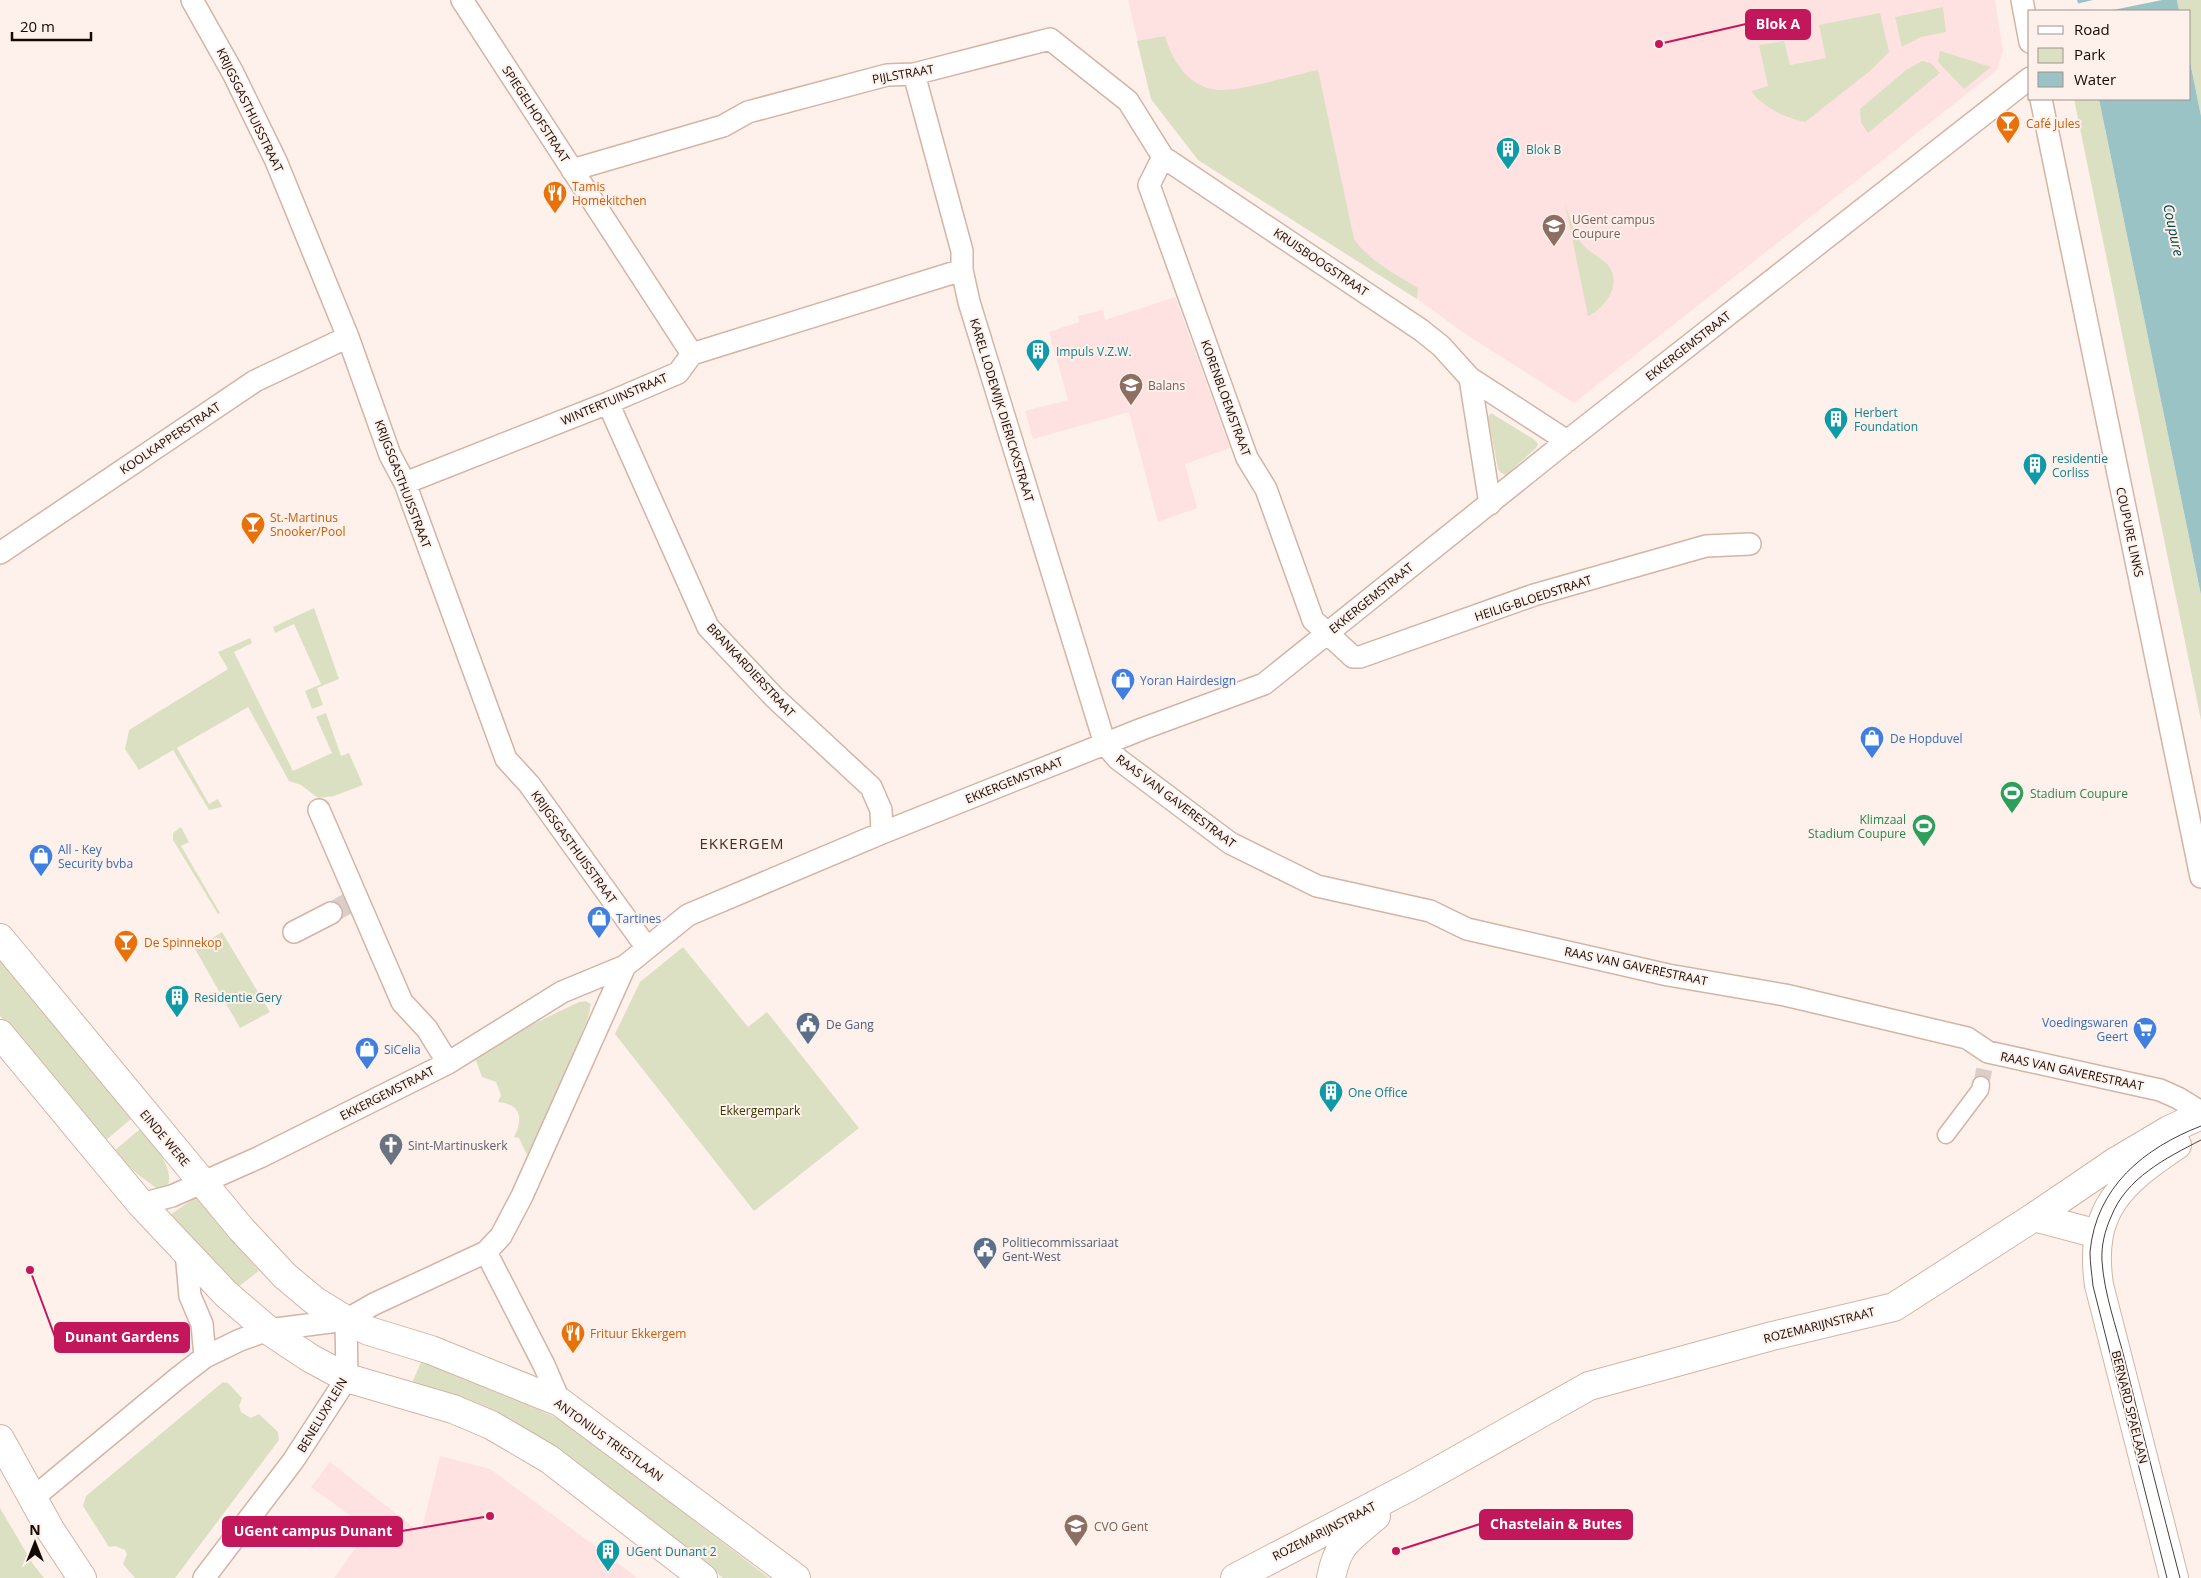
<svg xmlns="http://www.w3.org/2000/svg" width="2201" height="1578" viewBox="0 0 2201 1578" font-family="'Open Sans',sans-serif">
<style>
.education{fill:#fde2e1}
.green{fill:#dce0c3}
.water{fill:#99c3c5}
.pier{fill:#fef0ea}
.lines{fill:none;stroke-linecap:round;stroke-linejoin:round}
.pedestrian-tunnel{stroke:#dbcdc8;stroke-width:16;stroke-dasharray:16 8;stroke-linecap:butt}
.minor-tunnel{stroke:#dbcdc8;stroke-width:21;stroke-dasharray:21 11;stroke-linecap:butt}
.pedestrian-casing{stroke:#d5b3a5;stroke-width:19}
.minor-casing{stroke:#d5b3a5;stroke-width:24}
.tertiary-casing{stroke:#d5b3a5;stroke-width:30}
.primary-casing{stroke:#d5b3a5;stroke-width:30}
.pedestrian{stroke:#fff;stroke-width:16}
.minor{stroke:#fff;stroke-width:21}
.tertiary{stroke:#fff;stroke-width:28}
.primary{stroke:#fff;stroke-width:28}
.tram{stroke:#4a3e3a;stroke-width:1}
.labels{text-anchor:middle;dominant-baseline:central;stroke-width:4;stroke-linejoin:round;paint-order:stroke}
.street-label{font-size:12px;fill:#140905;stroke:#fef0ea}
.food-label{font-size:12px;fill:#c56008;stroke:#fef0ea;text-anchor:start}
.culture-label{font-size:12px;fill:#0d838f;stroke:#fef0ea;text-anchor:start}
.education-label{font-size:12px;fill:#785e54;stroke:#fef0ea;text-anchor:start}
.shop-label{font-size:12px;fill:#366cbe;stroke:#fef0ea;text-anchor:start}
.leisure-label{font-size:12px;fill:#27864d;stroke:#fef0ea;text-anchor:start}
.service-label{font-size:12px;fill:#4e5e75;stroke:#fef0ea;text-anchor:start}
.park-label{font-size:12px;fill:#383b01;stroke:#fef0ea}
.worship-label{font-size:12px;fill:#5b616d;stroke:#fef0ea;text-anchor:start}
.water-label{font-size:14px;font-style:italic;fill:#004447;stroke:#fef0ea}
.quarter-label{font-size:15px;letter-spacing:1px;fill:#472d22;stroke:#fef0ea}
.leader{fill:none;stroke:#c2185b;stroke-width:2}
.callout-dot{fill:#c2185b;stroke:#fef0ea;stroke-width:2}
.callout{fill:#c2185b;stroke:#c2185b;stroke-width:2}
.callout-label{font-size:14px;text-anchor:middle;font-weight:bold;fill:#fff}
</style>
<rect width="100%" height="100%" fill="#fef0ea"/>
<path class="education" d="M 1128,0 L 1995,0 L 2003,51 L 1997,70 L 1574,403 L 1464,333 L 1417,299 L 1198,160 L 1151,99 Z
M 1175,297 L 1230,448 L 1185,464 L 1197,508 L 1158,522 L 1129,412 L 1033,439 L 1025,411 L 1068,400 L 1049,332 L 1079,322 L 1078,316 L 1103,310 L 1105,320 Z
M 440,1456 L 490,1469 L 609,1556 L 637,1578 L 334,1578 L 369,1529 L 311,1487 L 330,1462 L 421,1533 Z"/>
<path class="green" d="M 2177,0 L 2201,0 L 2201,116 L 2190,62 L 2190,11 L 2179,11 Z
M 1943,7 L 1946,32 L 1921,37 L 1902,47 L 1895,17 Z
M 1880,13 L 1889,52 L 1870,71 L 1805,122 C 1784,118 1763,107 1751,91 L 1768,86 L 1759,45 L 1784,41 L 1790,65 L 1826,58 L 1819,25 Z
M 1165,36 C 1172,61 1189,88 1219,90 C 1244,91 1292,75 1318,70 L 1354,239 C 1369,261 1396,274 1418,288 L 1417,299 L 1198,160 L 1151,99 L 1137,41 Z
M 1940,51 L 1944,52 L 1991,67 L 1964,89 L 1938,62 Z
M 1922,61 L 1931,63 L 1940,73 L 1868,133 L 1861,123 L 1860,109 L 1906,70 Z
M 2074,99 L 2099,99 L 2201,595 L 2201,720 Z
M 1565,203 C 1569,215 1572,229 1579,240 C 1588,253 1599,255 1608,265 C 1623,284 1605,308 1588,316 Z
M 1491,413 L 1535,440 L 1538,444 L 1536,448 L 1506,475 L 1501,473 L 1498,469 L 1488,417 Z
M 314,608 L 339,679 L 317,688 L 323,705 L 312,709 L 305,691 L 321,684 L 294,624 L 275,633 L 273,627 Z
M 250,638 L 252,643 L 234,652 L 293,771 L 332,753 L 316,717 L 326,713 L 341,756 L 349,753 L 363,785 L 334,796 L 318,798 L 301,785 L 289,781 L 248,707 L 177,748 L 209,804 L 218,799 L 222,807 L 209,810 L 173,750 L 139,770 L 125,749 L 129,730 L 228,669 L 218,652 Z
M 181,827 L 189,842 L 181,846 L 220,913 L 218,914 L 173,840 L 173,833 Z
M 222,932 L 270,1012 L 240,1028 L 195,949 Z
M 683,947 L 748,1027 L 767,1012 L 859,1128 L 754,1211 L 615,1034 L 640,982 Z
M 0,960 L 131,1119 L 105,1141 L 0,1016 Z
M 586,1001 L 591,1004 L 588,1018 L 556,1096 L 527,1155 L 519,1138 L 514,1137 C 523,1120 522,1104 498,1102 L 501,1095 L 496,1082 L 482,1077 L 473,1053 L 579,1002 Z
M 140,1129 C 151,1142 177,1169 167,1187 L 159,1190 L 137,1174 L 114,1151 Z
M 196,1197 L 259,1271 L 238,1287 L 170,1215 Z
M 421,1362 L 471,1378 L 567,1423 L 769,1578 L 723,1578 L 613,1494 L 412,1383 Z
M 223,1382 L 228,1383 L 242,1398 L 239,1406 L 241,1412 L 251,1418 L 259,1414 L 278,1432 L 279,1440 L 175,1578 L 135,1578 L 123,1564 L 127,1554 L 125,1550 L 115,1546 L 109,1547 L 83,1506 L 86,1496 Z
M 0,1508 L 33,1564 L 44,1578 L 0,1578 Z"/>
<path class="water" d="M 2077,0 L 2177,0 L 2179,11 L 2080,11 Z
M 2190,62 L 2201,116 L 2201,595 L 2099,99 L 2190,99 Z"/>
<path class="pier" d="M 2093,0 L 2162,0 L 2108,11 L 2077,11 L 2076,4 Z"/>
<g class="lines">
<path class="pedestrian-tunnel" d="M 1981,1085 L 1985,1066"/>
<path class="minor-tunnel" d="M 331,913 L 350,902"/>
<defs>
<path id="pedestrian" d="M 1946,1135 L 1980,1090 L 1981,1085"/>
<path id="minor" d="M 192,0 L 233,73 L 276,161 L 348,337 L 390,455 L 405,483 L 506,759 L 529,784 L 647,948
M 462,0 L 692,354
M 2022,0 L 2030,42
M 914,74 L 962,251 L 962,270 L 969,302 L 1105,744 L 1118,759 L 1230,843 L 1317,886 L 1430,911 L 1467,929 L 1668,975 L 1785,995 L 1967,1038 L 1988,1052 L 2160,1090 L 2178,1098 L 2201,1112
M 2041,99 L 2201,877
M 1163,157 L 1149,185 L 1247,458 L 1266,489 L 1313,620 L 1353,657 L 1360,657 L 1534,595 L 1706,546 L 1750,544
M 572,170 L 723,126 L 748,112 L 887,75 L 914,74 L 1050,39 L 1128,101 L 1163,157 L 1421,330 L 1441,346 L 1470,378 L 1567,441
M 1470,378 L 1490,504
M 608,403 L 708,627 L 775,698 L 871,787 L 881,810 L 882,833
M 405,483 L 608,403 L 678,373 L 692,354 L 962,270
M 0,553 L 255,381 L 348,337
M 319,810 L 402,1002 L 427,1029 L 448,1063
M 294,932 L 331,913
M 141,1204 L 172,1196 L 260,1157 L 448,1063 L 562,992 L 625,966 L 688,915 L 882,833 L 1142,729 L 1264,684 L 1567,441 L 2030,78
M 186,1252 L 190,1296 L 202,1324 L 205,1357
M 486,1252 L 544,1365 L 560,1402
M 33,1498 L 179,1377 L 205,1357 L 240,1340 L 268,1330 L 346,1320 L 374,1304 L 486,1252 L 501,1236 L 522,1196 L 625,966
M 204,1578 L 293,1461 L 347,1378 L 346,1320"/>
<path id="tertiary" d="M 2034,1217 L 2098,1234
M 0,1439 L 51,1531 L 82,1578
M 1235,1578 L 1413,1485 L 1589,1386 L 1772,1336 L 1894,1307 L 2034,1217 L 2115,1162 L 2169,1130 L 2201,1115
M 1331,1578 C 1338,1542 1350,1539 1376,1516
M 2174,1578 L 2099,1285 C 2088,1211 2120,1183 2177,1145"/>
<path id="primary" d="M 0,938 L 242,1230 L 285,1276 L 315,1301 L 346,1320 L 369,1331 L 431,1350 L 560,1402 L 796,1578
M 0,1034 L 141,1204 L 226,1294 L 268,1330 L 310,1358 L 347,1378 L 453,1409 L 491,1425 L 549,1459 L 703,1578"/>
</defs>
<use href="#pedestrian" class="pedestrian-casing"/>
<use href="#minor" class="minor-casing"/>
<use href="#tertiary" class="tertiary-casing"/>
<use href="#primary" class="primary-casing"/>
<use href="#pedestrian" class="pedestrian"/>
<use href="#minor" class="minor"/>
<use href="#tertiary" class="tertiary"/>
<use href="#primary" class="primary"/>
<path class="tram" d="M 2167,1578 L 2093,1286 C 2092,1275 2090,1263 2090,1252 C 2096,1187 2144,1148 2201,1126
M 2180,1578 C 2161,1505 2142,1431 2124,1357 C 2116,1326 2104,1293 2102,1261 C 2101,1246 2105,1230 2111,1217 C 2126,1178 2166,1158 2201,1140"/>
</g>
<defs>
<symbol id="bar-pin" viewBox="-11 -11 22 30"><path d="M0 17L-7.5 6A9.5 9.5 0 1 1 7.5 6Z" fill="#e8710a" stroke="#fef0ea"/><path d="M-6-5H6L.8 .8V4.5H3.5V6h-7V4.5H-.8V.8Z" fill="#fff"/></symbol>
<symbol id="building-pin" viewBox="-11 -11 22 30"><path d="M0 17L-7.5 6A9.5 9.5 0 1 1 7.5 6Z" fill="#0f9aa8" stroke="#fef0ea"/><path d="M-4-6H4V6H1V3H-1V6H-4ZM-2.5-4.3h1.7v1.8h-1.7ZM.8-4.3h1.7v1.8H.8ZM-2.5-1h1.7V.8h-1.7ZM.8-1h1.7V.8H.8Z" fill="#fff"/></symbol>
<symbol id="restaurant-pin" viewBox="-11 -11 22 30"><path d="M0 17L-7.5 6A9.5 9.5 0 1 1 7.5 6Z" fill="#e8710a" stroke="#fef0ea"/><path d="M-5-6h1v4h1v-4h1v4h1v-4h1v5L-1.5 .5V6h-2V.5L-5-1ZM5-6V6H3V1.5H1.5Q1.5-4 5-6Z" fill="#fff"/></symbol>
<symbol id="university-pin" viewBox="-11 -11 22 30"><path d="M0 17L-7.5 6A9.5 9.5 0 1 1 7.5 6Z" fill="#8d6e63" stroke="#fef0ea"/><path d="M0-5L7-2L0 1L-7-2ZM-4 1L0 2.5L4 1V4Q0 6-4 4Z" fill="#fff"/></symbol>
<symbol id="school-pin" viewBox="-11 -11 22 30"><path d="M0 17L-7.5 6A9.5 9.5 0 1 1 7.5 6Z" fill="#8d6e63" stroke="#fef0ea"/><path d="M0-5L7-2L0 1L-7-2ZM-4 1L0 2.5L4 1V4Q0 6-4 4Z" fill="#fff"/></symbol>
<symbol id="shop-pin" viewBox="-11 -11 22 30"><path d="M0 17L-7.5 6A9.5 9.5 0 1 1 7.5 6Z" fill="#3f7fe0" stroke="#fef0ea"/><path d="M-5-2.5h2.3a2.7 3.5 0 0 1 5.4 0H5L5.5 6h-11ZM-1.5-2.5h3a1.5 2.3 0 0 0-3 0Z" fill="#fff"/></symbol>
<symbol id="stadium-pin" viewBox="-11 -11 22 30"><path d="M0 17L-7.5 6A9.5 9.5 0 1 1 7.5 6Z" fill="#2e9e5b" stroke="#fef0ea"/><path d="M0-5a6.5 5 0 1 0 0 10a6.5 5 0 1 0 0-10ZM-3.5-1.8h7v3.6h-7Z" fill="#fff"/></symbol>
<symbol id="civic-pin" viewBox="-11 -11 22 30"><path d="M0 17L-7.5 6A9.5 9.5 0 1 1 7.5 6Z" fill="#5c6f8a" stroke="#fef0ea"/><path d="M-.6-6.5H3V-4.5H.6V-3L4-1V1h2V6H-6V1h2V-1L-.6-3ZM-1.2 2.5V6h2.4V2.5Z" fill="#fff"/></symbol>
<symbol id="supermarket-pin" viewBox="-11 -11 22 30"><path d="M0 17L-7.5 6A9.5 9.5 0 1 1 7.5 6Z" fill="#3f7fe0" stroke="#fef0ea"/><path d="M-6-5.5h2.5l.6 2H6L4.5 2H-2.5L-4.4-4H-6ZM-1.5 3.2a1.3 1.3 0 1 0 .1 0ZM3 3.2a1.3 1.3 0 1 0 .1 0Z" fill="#fff"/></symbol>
<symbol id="church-pin" viewBox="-11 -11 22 30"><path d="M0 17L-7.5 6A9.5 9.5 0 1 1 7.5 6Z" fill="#6b7280" stroke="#fef0ea"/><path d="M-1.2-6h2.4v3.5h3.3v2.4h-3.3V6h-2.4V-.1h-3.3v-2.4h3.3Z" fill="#fff"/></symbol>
</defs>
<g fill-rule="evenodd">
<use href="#bar-pin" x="1994" y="109" width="28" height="38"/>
<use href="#building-pin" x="1494" y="135" width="28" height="38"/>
<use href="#restaurant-pin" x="541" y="179" width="28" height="38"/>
<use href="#university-pin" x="1540" y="212" width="28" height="38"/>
<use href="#building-pin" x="1024" y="337" width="28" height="38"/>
<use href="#school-pin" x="1117" y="371" width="28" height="38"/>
<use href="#building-pin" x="1822" y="405" width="28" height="38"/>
<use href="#building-pin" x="2021" y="451" width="28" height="38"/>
<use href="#bar-pin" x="239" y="510" width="28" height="38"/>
<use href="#shop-pin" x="1109" y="666" width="28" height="38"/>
<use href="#shop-pin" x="1858" y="724" width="28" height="38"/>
<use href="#stadium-pin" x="1998" y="779" width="28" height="38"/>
<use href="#stadium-pin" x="1910" y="812" width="28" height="38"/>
<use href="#shop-pin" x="27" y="842" width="28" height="38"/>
<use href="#shop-pin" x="585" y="904" width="28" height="38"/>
<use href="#bar-pin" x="112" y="928" width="28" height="38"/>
<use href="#building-pin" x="163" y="983" width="28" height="38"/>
<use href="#civic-pin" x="794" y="1010" width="28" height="38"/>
<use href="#supermarket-pin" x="2131" y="1015" width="28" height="38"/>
<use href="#shop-pin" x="353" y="1035" width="28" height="38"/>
<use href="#building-pin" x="1317" y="1078" width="28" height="38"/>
<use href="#church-pin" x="377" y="1131" width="28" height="38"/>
<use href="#civic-pin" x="971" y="1235" width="28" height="38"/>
<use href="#restaurant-pin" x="559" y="1319" width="28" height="38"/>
<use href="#school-pin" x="1062" y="1512" width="28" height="38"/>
<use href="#building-pin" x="594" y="1537" width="28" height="38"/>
</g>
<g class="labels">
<g class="street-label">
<text transform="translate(903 74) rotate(-10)">PIJLSTRAAT</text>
<text transform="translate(250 110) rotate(64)">KRIJGSGASTHUISSTRAAT</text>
<text transform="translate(536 114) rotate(57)">SPIEGELHOFSTRAAT</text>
<text transform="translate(1321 262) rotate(34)">KRUISBOOGSTRAAT</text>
<text transform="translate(1688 346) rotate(-38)">EKKERGEMSTRAAT</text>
<text transform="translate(1226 398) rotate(70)">KORENBLOEMSTRAAT</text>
<text transform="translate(614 399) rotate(-23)">WINTERTUINSTRAAT</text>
<text transform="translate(1002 410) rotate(73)">KAREL LODEWIJK DIERICKXSTRAAT</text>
<text transform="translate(170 438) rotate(-34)">KOOLKAPPERSTRAAT</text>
<text transform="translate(403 484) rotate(69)">KRIJGSGASTHUISSTRAAT</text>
<text transform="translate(2130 532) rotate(78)">COUPURE LINKS</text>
<text transform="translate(1371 598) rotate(-39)">EKKERGEMSTRAAT</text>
<text transform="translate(1533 598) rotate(-18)">HEILIG-BLOEDSTRAAT</text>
<text transform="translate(751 670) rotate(47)">BRANKARDIERSTRAAT</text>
<text transform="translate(1014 780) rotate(-22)">EKKERGEMSTRAAT</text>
<text transform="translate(1176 801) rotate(37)">RAAS VAN GAVERESTRAAT</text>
<text transform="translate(574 847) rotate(54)">KRIJGSGASTHUISSTRAAT</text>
<text transform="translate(1636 966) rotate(12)">RAAS VAN GAVERESTRAAT</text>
<text transform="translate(2072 1071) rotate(12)">RAAS VAN GAVERESTRAAT</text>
<text transform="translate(387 1093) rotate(-27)">EKKERGEMSTRAAT</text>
<text transform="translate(165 1138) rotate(50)">EINDE WERE</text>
<text transform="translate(1819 1325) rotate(-14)">ROZEMARIJNSTRAAT</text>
<text transform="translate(2130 1407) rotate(76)">BERNARD SPAELAAN</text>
<text transform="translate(322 1415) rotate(-59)">BENELUXPLEIN</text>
<text transform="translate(609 1440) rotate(36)">ANTONIUS TRIESTLAAN</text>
<text transform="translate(1324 1531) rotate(-27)">ROZEMARIJNSTRAAT</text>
</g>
<g class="food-label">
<text x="2026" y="123">Café Jules</text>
<text x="572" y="186">Tamis<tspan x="572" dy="14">Homekitchen</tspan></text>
<text x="270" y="517">St.-Martinus<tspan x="270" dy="14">Snooker/Pool</tspan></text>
<text x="144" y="942">De Spinnekop</text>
<text x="590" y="1333">Frituur Ekkergem</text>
</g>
<g class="culture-label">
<text x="1526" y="149">Blok B</text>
<text x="1056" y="351">Impuls V.Z.W.</text>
<text x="1854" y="412">Herbert<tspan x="1854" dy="14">Foundation</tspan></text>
<text x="2052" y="458">residentie<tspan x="2052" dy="14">Corliss</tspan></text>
<text x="194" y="997">Residentie Gery</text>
<text x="1348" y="1092">One Office</text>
<text x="626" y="1551">UGent Dunant 2</text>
</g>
<g class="education-label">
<text x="1572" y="219">UGent campus<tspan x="1572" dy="14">Coupure</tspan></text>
<text x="1148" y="385">Balans</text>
<text x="1094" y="1526">CVO Gent</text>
</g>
<g class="shop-label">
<text x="1140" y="680">Yoran Hairdesign</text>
<text x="1890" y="738">De Hopduvel</text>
<text x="58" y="849">All - Key<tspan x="58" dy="14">Security bvba</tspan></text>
<text x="616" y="918">Tartines</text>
<text x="2128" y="1022" text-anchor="end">Voedingswaren<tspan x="2128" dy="14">Geert</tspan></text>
<text x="384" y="1049">SiCelia</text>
</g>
<g class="leisure-label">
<text x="2030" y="793">Stadium Coupure</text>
<text x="1906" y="819" text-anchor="end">Klimzaal<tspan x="1906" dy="14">Stadium Coupure</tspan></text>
</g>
<g class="service-label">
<text x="826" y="1024">De Gang</text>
<text x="1002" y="1242">Politiecommissariaat<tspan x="1002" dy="14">Gent-West</tspan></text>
</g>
<g class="park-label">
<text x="760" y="1110">Ekkergempark</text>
</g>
<g class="worship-label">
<text x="408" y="1145">Sint-Martinuskerk</text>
</g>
<g class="water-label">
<text transform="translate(2174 230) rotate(78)">Coupure</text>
</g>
<g class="quarter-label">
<text x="742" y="843">EKKERGEM</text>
</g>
</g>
<path class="leader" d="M1659 44L1746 24M30 1270L55 1337M1396 1551L1480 1524M490 1516L402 1531"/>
<g class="callout-dot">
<circle cx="1659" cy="44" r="5"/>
<circle cx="30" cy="1270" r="5"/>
<circle cx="1396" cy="1551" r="5"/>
<circle cx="490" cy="1516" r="5"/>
</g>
<g class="callout">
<rect x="1746" y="10" width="64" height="29" rx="5"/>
<rect x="55" y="1323" width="134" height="29" rx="5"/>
<rect x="1480" y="1510" width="152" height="29" rx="5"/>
<rect x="223" y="1517" width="179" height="29" rx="5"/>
</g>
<g class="callout-label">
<text x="1778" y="29">Blok A</text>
<text x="122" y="1342">Dunant Gardens</text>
<text x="1556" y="1529">Chastelain &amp; Butes</text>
<text x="313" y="1536">UGent campus Dunant</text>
</g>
<rect x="2028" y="10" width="162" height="90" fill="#fef0ea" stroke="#a0948e"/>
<rect x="2038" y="26" width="25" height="8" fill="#ffffff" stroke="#a0948e"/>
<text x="2074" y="35" font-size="15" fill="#140905">Road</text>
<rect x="2038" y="48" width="25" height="15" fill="#dce0c3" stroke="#a0948e"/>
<text x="2074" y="60" font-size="15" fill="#140905">Park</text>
<rect x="2038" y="72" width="25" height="15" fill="#99c3c5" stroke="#a0948e"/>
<text x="2074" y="85" font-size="15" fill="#140905">Water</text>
<g transform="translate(35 1543)" stroke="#fef0ea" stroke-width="4" paint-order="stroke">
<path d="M0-4L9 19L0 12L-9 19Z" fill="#140905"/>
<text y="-8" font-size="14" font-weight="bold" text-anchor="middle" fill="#140905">N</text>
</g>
<path d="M12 32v8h79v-8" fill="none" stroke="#140905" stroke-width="2.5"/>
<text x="20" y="32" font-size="15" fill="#140905" stroke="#fef0ea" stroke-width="4" paint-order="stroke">20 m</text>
</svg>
